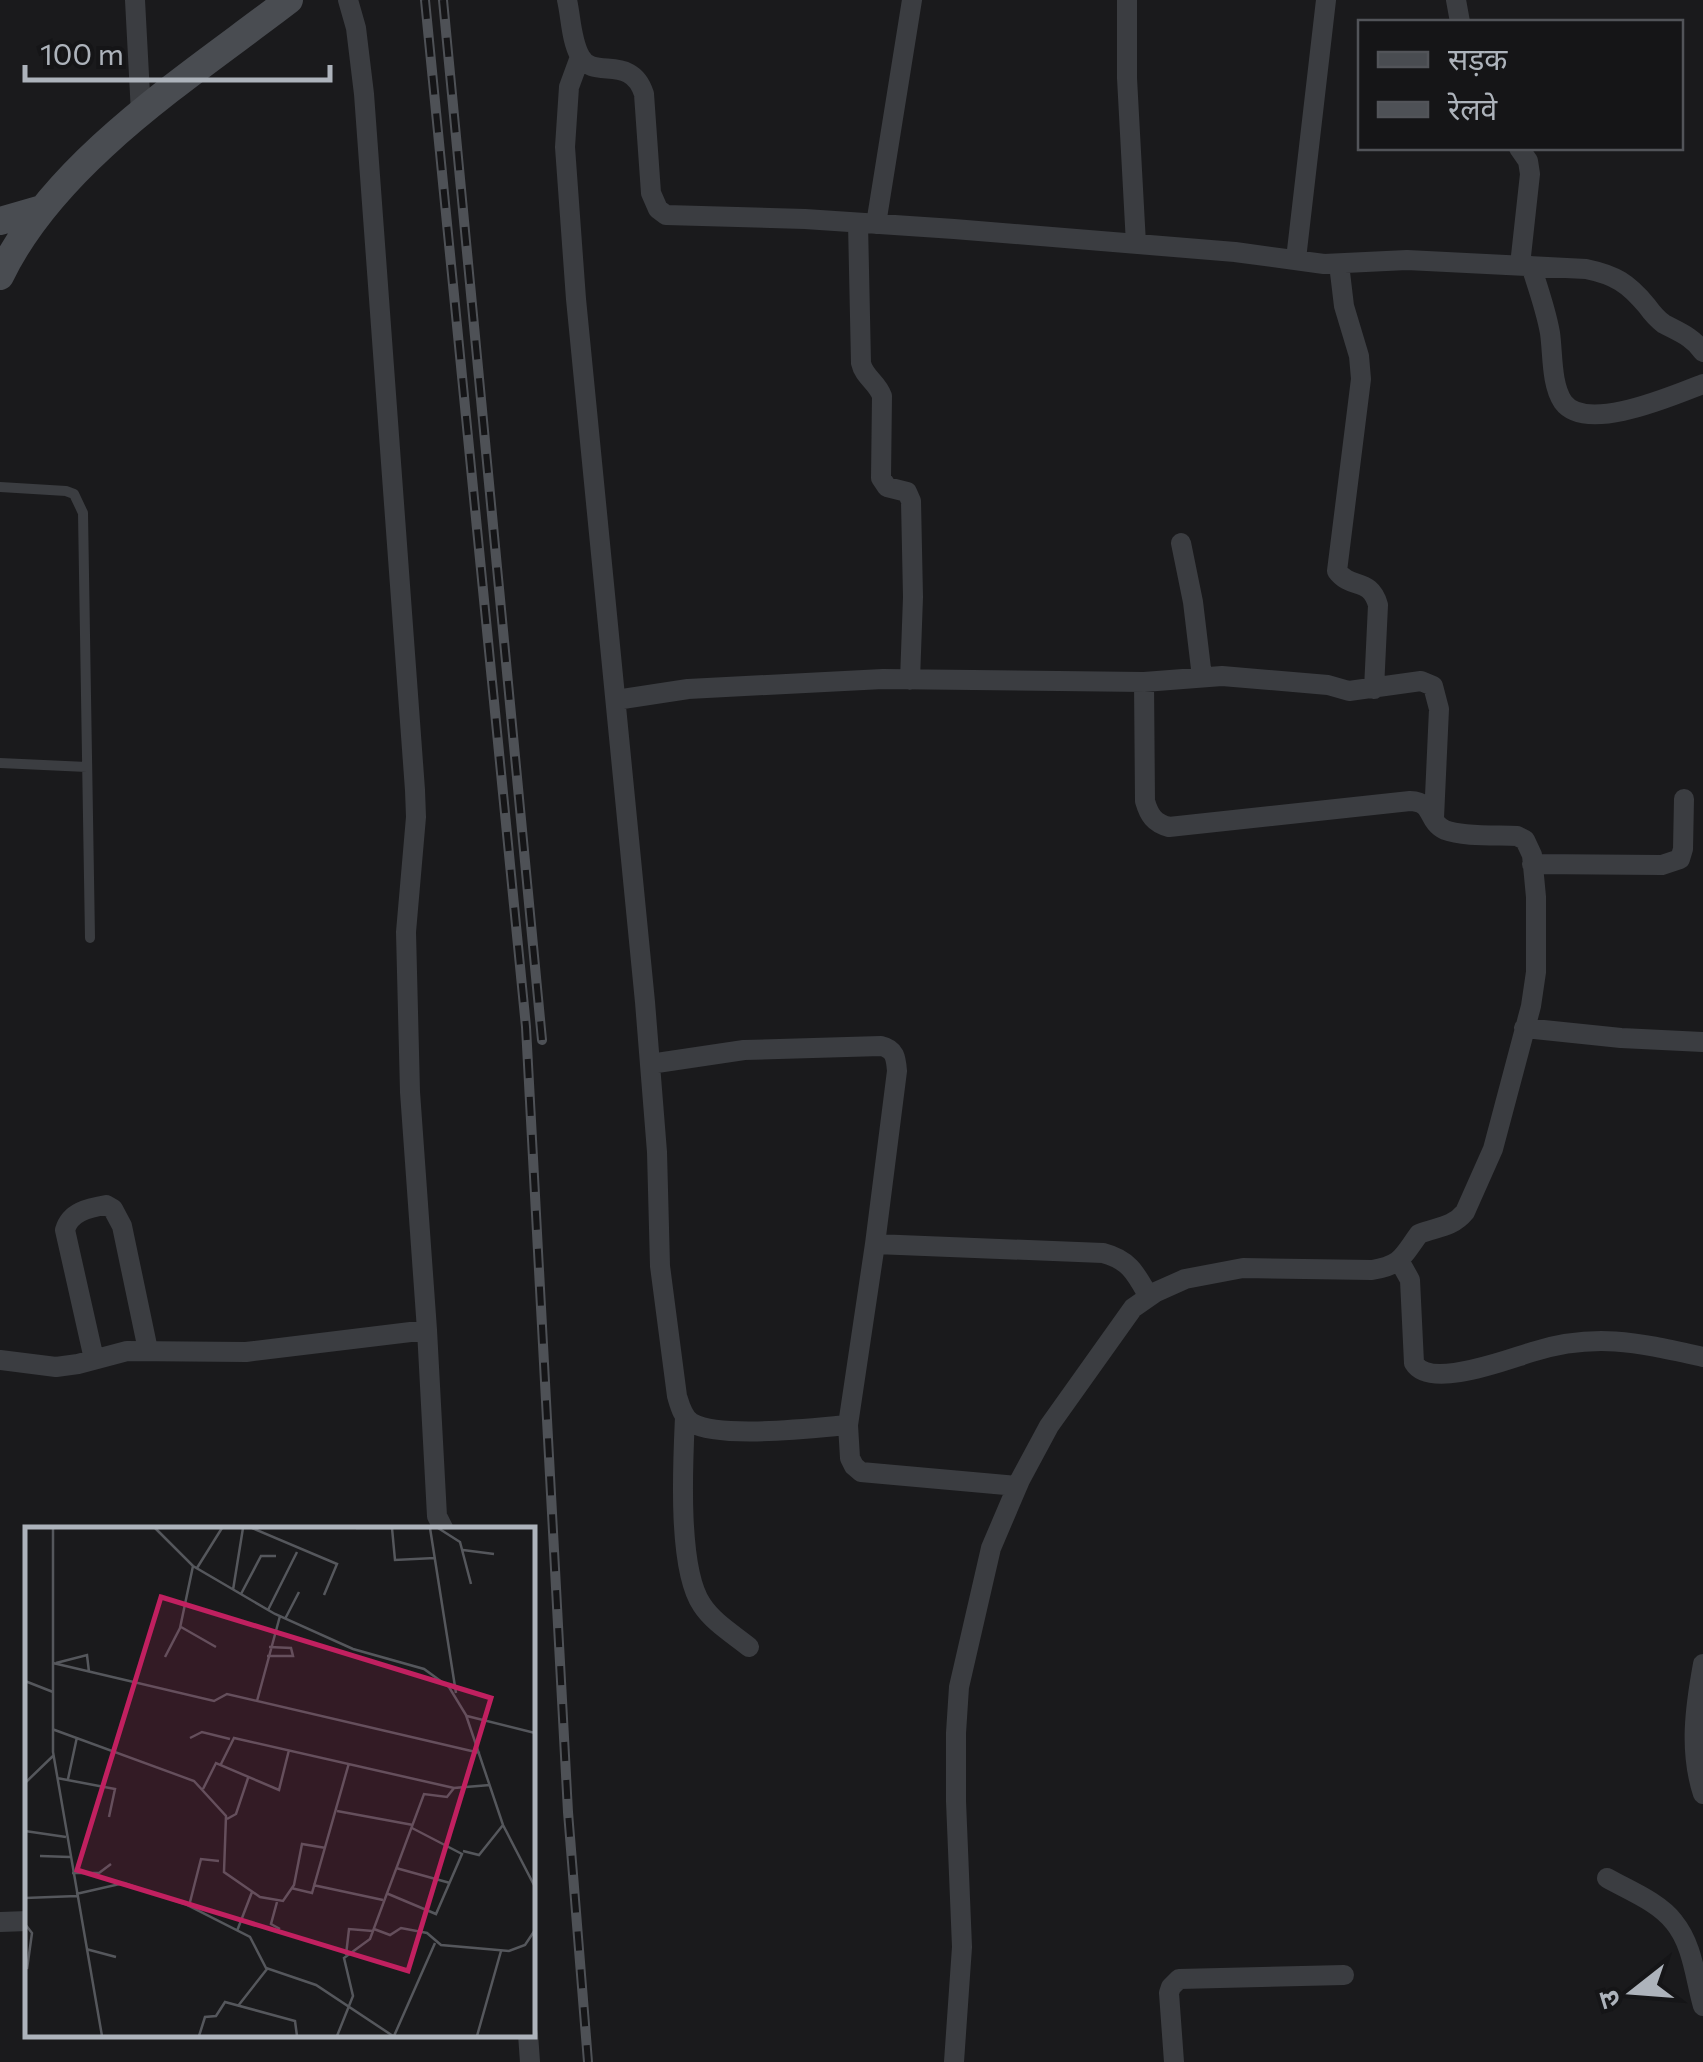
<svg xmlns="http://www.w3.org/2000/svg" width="1703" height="2062" viewBox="0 0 1703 2062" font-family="Commissioner,'Noto Sans Devanagari',sans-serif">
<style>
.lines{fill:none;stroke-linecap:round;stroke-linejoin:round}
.lane{stroke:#3b3d41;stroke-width:10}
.street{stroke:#3b3d41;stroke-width:20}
.secondary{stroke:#494c51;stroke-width:28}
.rail-casing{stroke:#4e5156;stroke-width:10}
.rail{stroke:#151517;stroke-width:6;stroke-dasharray:19;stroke-linecap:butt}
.inset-road{fill:none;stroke:#55575c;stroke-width:2.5}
.view{fill:#c12060;fill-opacity:0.15;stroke:#c12060;stroke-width:5}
.inset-edge{fill:none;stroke:#adb3bb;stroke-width:5}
</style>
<rect width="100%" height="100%" fill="#1a1a1c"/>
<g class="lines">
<path class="lane" d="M 0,487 L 66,491 L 74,494 L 83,513 L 90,938
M 0,763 L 87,767"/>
<path class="street" d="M 135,0 L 141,113
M 348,0 L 356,28 L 364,94 L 415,790 L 416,817 L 406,932 L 410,1092 L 427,1330 L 437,1516 L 444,1530
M 567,0 C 571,17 571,40 580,56 C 593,81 631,53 644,94 L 651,193 L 658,209 L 666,215 L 805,219 L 954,229 L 1235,252 L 1324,264 L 1407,260 L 1586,269 C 1615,275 1628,283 1647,306 C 1652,313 1657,319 1664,324 C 1679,332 1693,337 1703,352
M 1127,0 L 1127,78 L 1136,244
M 1456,0 L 1460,22
M 580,57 L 569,87 L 565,147 L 576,299 L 645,1002 L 657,1152 L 660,1266 L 677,1396 C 680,1406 683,1418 692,1423 C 721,1439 813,1428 848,1425
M 1519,148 L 1528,161 L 1530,174 L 1520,265
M 858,223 L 861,363 C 864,377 877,382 882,396 L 881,478 L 887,487 L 907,492 L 911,501 L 913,597 L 910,680
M 876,224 L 912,0
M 1296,259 L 1326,0
M 1339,264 L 1344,306 L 1359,356 L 1361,379 L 1337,571 C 1351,590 1370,577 1378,605 L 1374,689
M 1531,266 C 1538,288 1546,310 1550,333 C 1553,354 1551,384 1563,402 C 1586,434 1674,395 1703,384
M 1181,543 L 1193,602 L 1202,677
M 616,700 L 688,689 L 883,679 L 1144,682 L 1222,676 L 1328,685 L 1349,691 L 1421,681 L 1433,686 L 1439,709 L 1434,818
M 1532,864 L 1662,865 L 1680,859 L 1683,849 L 1684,799
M 1524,1028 L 1621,1038 L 1703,1042
M 650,1064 L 744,1050 L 881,1046 C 895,1049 896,1058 897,1071 L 875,1244 L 848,1425 L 850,1458 L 854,1466 L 861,1472 L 1017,1486
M 875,1244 L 1103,1253 C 1130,1260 1136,1274 1149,1297
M 1400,1262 L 1410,1280 L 1414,1363 C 1430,1390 1508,1359 1532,1352 C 1596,1332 1640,1343 1703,1357
M 94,1359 L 65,1230 C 70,1212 88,1208 106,1205 L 113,1209 L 122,1226 L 148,1350
M 0,1360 L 56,1367 L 78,1364 L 127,1351 L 246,1352 L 427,1330
M 685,1417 C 683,1461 677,1569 702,1605 C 713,1622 733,1634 749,1647
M 1703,1664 C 1695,1708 1689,1751 1703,1794
M 1607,1878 C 1628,1890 1659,1902 1674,1922 C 1693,1945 1695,1978 1703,2006
M 0,1922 L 28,1921
M 528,2034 L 530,2062
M 954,2062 L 962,1947 L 956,1801 L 956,1733 L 959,1687 L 991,1548 L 1020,1480 L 1049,1426 L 1133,1308 L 1156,1292 L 1185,1279 L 1243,1268 L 1372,1270 C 1402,1265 1402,1257 1419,1234 C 1436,1227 1452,1228 1465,1212 L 1493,1149 L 1531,1006 L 1536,972 L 1536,897 L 1532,855 L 1525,840 L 1517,836 C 1497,835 1463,837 1445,830 C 1426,821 1435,802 1410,801 L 1169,827 C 1154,823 1149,815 1145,801 L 1144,682
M 1174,2062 L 1169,1993 L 1171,1987 L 1179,1979 L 1344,1975"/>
<path class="secondary" d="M 0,221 L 42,209
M 0,276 C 55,161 190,76 289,0"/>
<defs>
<path id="rail" d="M 425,0 L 526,1027 L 568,1812 L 588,2062
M 443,0 L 542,1040"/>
</defs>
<use href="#rail" class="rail-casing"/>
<use href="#rail" class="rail"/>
</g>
<g transform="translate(25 1527)">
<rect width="510" height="510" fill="#1a1a1c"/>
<path class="inset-road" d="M 28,1 L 28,225 L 77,509M 130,1 L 168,39 L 250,87 L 328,122 L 399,142 L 424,160 L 441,188 L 478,298 L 510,360M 227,1 L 312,37 L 299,68M 331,1 L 367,1M 367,1 L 370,33 L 410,31M 405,1 L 431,166M 413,1 L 435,15 L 446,57M 438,23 L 469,27M 172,41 L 197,1M 208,63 L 218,1M 216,67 L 236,29 L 251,29M 243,83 L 272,25M 260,92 L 274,65M 156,100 L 191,120M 242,129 L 268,129 L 266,121 L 244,120M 140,130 L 155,101 L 168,39M 28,136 L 189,174 L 202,167 L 455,226M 31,136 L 62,128 L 64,145M 0,154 L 28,165M 232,174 L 255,89M 442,189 L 510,206M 27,202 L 169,254 L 201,289 L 199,345 L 235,370 L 258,374 L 269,358 L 277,317 L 301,321M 165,211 L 177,205 L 205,212M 196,237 L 209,211 L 429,261M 32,251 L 90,262 L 84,290M 43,252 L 52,210M 0,256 L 29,228M 178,262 L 191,236 L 254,263 L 264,223M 312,284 L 388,298M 202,292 L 211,287 L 223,251M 0,304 L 41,310M 438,324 L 454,328 L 478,298M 15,329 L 45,330M 371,341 L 425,356M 47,346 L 74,346 L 86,337M 288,358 L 358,373M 266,361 L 287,366 L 324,236M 361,366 L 411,387 L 437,327 L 387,301M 51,367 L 99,356 L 160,377 L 225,410 L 241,441 L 291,458 L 368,509M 0,371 L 52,369M 252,375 L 246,397 L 255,402M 164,379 L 176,332 L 194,334M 0,397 L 7,406 L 2,442M 349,402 L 365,408 L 376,401 L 402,406 L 416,418 L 484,424 L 500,418 L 510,403M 212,404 L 227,365M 61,422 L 91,430M 321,428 L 324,402 L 348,404M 213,479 L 242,442M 174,509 L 180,490 L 191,489 L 200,475 L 270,494 L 272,509M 312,509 L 328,469 L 319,431 L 345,412 L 399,267 L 422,270 L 429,261 L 465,258M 369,509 L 410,416M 452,509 L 476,424"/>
<path class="view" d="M 136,70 L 466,171 L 383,444 L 52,343 Z"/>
<rect width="510" height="510" class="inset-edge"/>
</g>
<rect x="1358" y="20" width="325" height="130" fill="#151517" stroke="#525459" stroke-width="2.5"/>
<rect x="1378" y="52" width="50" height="15" fill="#494c51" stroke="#525459" stroke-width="2.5"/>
<text x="1448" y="70" font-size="30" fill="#adb3bb">सड़क</text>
<rect x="1378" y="102" width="50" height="15" fill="#4e5156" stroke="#525459" stroke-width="2.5"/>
<text x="1448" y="120" font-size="30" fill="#adb3bb">रेलवे</text>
<g transform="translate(1633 1992) rotate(253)" stroke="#151517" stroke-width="8" paint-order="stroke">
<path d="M0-8L18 38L0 25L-18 38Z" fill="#adb3bb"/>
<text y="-15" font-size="28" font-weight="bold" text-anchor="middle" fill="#adb3bb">उ</text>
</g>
<path d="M25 65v15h305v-15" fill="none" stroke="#adb3bb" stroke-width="5"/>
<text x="40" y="65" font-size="30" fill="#adb3bb" stroke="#151517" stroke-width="8" paint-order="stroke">100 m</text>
</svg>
